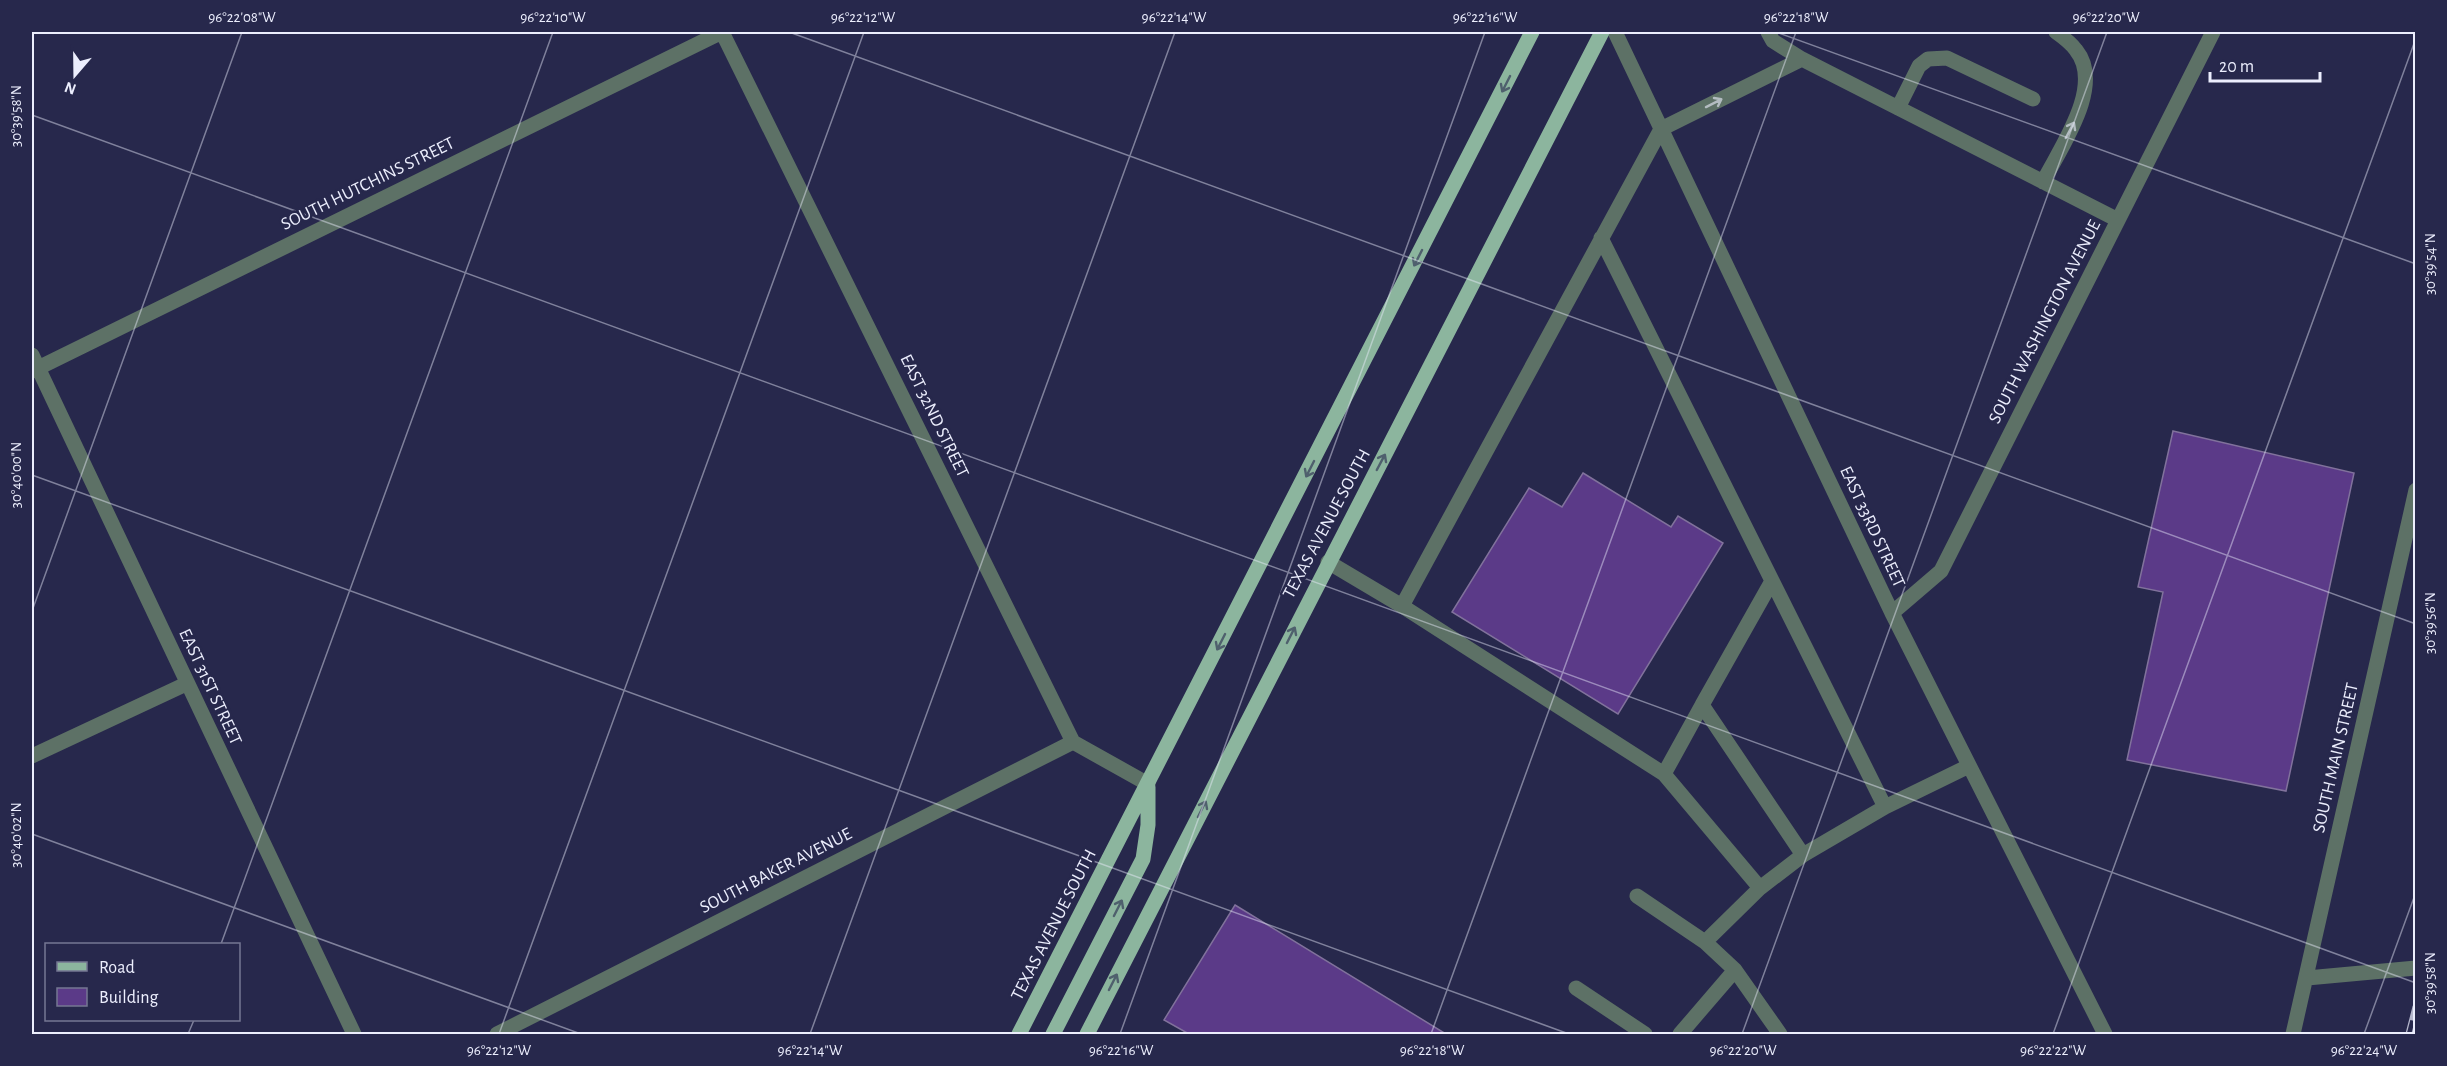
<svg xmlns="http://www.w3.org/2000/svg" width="2447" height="1066" viewBox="0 0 2447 1066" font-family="'Alegreya Sans',sans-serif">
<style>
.building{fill:#5b3a88;stroke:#81729c;stroke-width:1.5}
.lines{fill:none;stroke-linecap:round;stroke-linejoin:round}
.minor{stroke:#5d7166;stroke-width:15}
.major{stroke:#8cb59e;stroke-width:15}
.rail-casing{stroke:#b4b6cb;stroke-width:7}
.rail{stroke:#27284c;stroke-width:4.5;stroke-dasharray:14;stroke-linecap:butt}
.oneway{stroke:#4f606d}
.oneway2{stroke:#b3bcc1}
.ticks{fill:none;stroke:#eceefd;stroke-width:1.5;stroke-opacity:0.45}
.labels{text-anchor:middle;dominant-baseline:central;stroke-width:5;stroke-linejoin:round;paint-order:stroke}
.street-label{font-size:18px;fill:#eceefd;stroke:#27284c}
.neatline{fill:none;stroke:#eceefd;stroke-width:2}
.ticks-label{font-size:15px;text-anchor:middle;fill:#eceefd}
</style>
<rect width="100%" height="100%" fill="#27284c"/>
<path class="building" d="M 2173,431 L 2354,473 L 2286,791 L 2127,760 L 2163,592 L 2138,587 Z
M 1583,473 L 1671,527 L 1678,516 L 1723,543 L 1618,714 L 1452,612 L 1529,488 L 1562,507 Z
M 1235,905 L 1446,1034 L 1189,1034 L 1164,1020 Z"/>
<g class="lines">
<path class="minor" d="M 722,32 L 1073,742 L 1148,784
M 1615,32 L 1892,613 L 2105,1034
M 1768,32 L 1773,41 L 1802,59 L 2118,220
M 1898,108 L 1919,66 L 1928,59 L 1947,58 L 2033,99
M 2043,182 C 2060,148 2105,86 2076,50 C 2071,43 2063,37 2056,32
M 1601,238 L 1885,807
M 32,355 L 354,1034
M 32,371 L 722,32
M 1328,562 L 1402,606 L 1664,774 L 1760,888 L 1803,855 L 1885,807 L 1969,766
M 1772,581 L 1702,705 L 1803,855
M 1402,606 L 1661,129 L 1802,59
M 1892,613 L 1941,571 L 2213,32
M 32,756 L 186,684
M 1664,774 L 1702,705
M 1760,888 L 1705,942 L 1735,970 L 1780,1034
M 1637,896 L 1705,942
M 2307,978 L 2416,968
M 1576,988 L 1645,1034
M 497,1034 L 1073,742
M 1680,1034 L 1735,970
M 2293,1034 L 2416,490"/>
<path class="major" d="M 1019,1034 L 1532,32
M 1053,1034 L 1143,859 L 1148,825 L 1148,787
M 1087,1034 L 1602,32"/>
<defs>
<path id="rail" d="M 2409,1034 L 2416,1007"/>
</defs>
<use href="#rail" class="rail-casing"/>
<use href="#rail" class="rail"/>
</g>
<defs><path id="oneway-shaft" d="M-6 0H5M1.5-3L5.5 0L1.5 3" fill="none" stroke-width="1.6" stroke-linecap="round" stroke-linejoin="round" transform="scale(1.5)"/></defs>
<g class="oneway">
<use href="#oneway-shaft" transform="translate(1506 84) rotate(117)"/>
<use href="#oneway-shaft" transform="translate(1418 258) rotate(117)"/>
<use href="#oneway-shaft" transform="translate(1381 462) rotate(-62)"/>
<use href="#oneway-shaft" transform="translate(1310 469) rotate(117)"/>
<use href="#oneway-shaft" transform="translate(1291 635) rotate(-63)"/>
<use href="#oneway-shaft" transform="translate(1221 642) rotate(117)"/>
<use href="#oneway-shaft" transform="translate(1202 809) rotate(-63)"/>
<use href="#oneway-shaft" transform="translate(1118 908) rotate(-63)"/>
<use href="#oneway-shaft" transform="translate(1113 982) rotate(-63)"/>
</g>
<g class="oneway2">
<use href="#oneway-shaft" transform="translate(1714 103) rotate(-27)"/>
<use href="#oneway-shaft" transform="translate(2070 130) rotate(-62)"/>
</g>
<path class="ticks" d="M 789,32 L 2416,624M 1776,32 L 2416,264M 32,115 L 2416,983M 32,475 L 1569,1034M 32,611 L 242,32M 32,834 L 581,1034M 221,944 L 553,32M 188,1034 L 194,1020M 499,1034 L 864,32M 810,1034 L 1175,32M 1120,1034 L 1485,32M 1431,1034 L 1796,32M 1742,1034 L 2107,32M 2053,1034 L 2416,38M 2364,1034 L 2416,892"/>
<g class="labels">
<g class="street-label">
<text transform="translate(368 184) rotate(-26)">SOUTH HUTCHINS STREET</text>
<text transform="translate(2045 322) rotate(-63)">SOUTH WASHINGTON AVENUE</text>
<text transform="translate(934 416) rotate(64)">EAST 32ND STREET</text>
<text transform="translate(1327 524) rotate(-62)">TEXAS AVENUE SOUTH</text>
<text transform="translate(1872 527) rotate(65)">EAST 33RD STREET</text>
<text transform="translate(210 687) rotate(65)">EAST 31ST STREET</text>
<text transform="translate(2336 758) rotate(-77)">SOUTH MAIN STREET</text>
<text transform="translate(776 871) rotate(-27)">SOUTH BAKER AVENUE</text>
<text transform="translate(1054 925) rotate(-63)">TEXAS AVENUE SOUTH</text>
</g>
</g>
<rect width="2447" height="1066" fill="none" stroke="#27284c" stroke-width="66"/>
<rect x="45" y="943" width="195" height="78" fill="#27284c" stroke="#767793" stroke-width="1.5"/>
<rect x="57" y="962" width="30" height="9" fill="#8cb59e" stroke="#767793" stroke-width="1.5"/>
<text x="99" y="973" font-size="18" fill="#eceefd">Road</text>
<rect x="57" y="988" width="30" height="18" fill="#5b3a88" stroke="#767793" stroke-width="1.5"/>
<text x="99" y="1003" font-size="18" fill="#eceefd">Building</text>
<g transform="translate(75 75) rotate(200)" stroke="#27284c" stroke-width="4.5" paint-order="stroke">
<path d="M0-4.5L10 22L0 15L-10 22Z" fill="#eceefd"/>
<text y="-9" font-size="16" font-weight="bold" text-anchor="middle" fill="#eceefd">N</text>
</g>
<path d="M2210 72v9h110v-9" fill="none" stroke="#eceefd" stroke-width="3"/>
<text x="2219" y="72" font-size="18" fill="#eceefd" stroke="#27284c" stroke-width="4.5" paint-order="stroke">20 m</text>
<rect x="33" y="33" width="2381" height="1000" class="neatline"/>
<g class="ticks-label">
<text x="242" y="22">96°22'08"W</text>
<text x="553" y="22">96°22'10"W</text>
<text x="863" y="22">96°22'12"W</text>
<text x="1174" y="22">96°22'14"W</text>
<text x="1485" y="22">96°22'16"W</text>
<text x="1796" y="22">96°22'18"W</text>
<text x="2106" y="22">96°22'20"W</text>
<text transform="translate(16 116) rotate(-90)" y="5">30°39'58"N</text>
<text transform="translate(2430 264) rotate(-90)" y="5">30°39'54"N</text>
<text transform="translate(16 475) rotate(-90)" y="5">30°40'00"N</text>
<text transform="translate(2430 623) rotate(-90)" y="5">30°39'56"N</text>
<text transform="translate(16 835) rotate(-90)" y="5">30°40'02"N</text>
<text transform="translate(2430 983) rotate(-90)" y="5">30°39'58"N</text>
<text x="499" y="1055">96°22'12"W</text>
<text x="810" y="1055">96°22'14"W</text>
<text x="1121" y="1055">96°22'16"W</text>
<text x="1432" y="1055">96°22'18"W</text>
<text x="1743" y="1055">96°22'20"W</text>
<text x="2053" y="1055">96°22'22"W</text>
<text x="2364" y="1055">96°22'24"W</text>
</g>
</svg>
